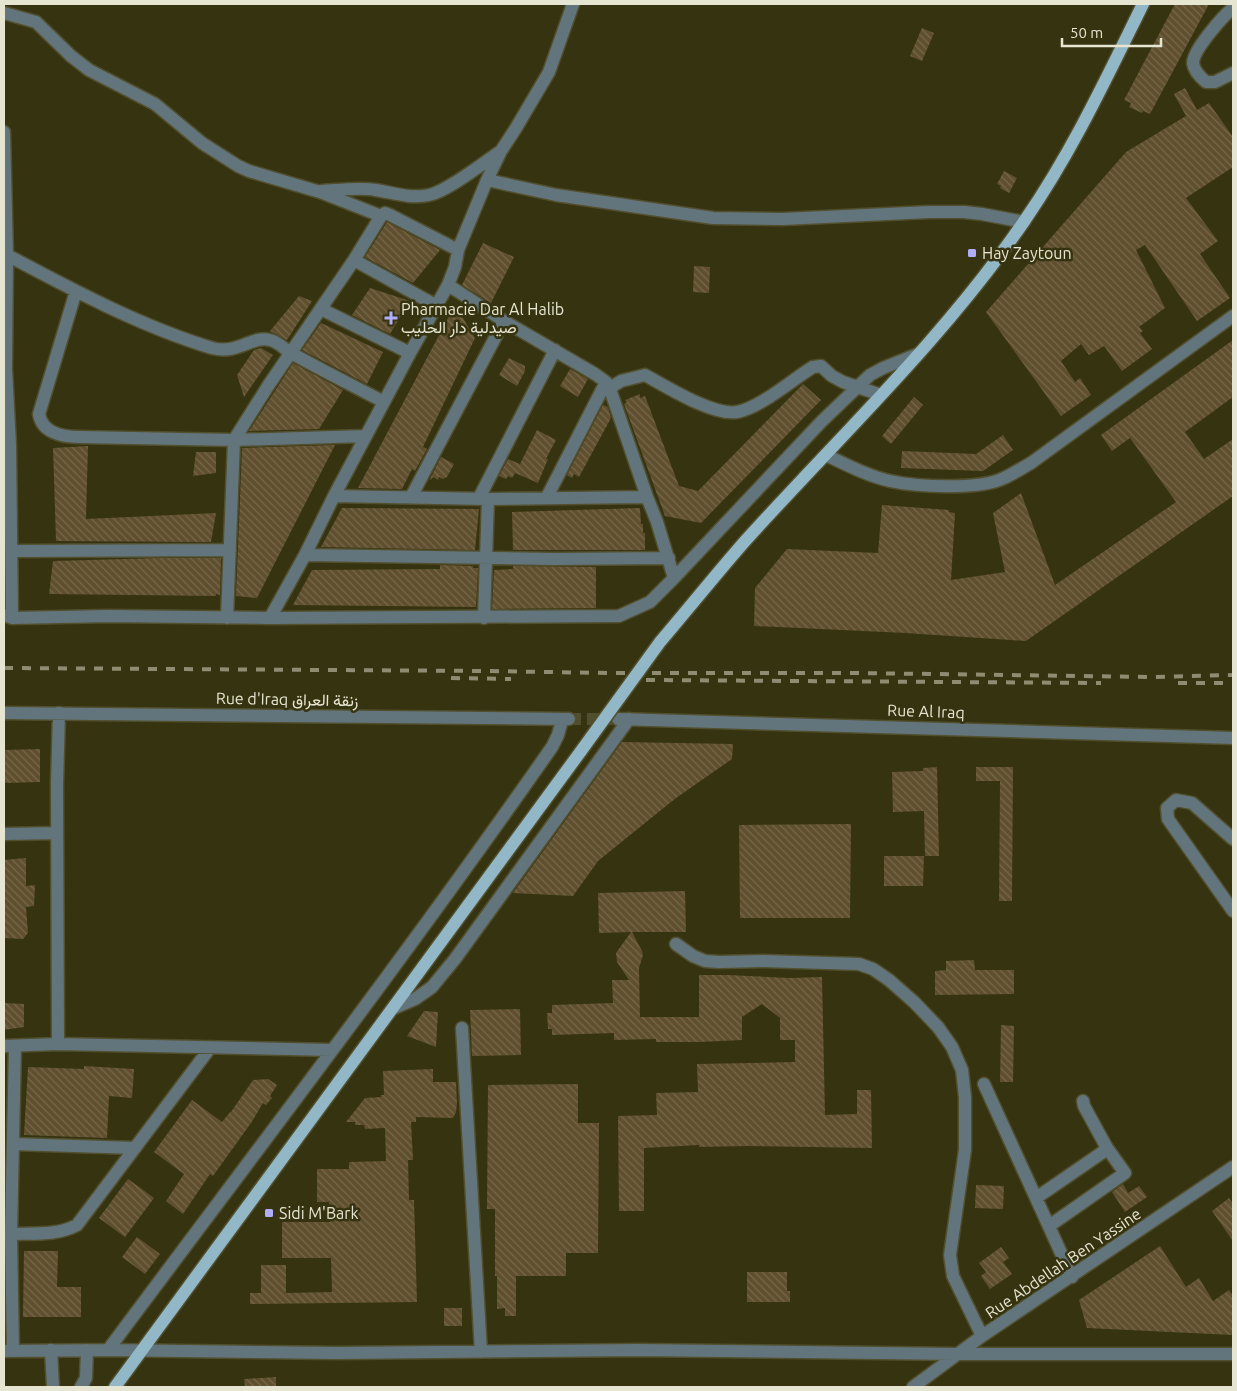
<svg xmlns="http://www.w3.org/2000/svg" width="1237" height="1391" viewBox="0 0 1237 1391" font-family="Ubuntu,Vazirmatn,sans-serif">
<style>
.building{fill:url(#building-back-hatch)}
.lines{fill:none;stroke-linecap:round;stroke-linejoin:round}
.minor-tunnel{stroke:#504e2d;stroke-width:12;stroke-dasharray:12 6;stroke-linecap:butt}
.minor-casing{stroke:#524f2f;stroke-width:15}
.major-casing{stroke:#524f2f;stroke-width:15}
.minor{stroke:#63757c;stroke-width:12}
.major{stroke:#92b7c6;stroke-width:12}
.rail{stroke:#8f8d71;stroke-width:4;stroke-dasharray:9 9;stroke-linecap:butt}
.major-bridge-casing{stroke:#524f2f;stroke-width:15;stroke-linecap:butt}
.major-bridge{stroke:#92b7c6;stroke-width:12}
.poi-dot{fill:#b0aefa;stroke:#363310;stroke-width:2}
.labels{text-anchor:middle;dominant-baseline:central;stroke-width:5;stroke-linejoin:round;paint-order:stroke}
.poi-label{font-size:16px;fill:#e6e5d1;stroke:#363310;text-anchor:start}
.street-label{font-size:16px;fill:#e6e5d1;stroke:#363310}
</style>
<defs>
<pattern id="building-back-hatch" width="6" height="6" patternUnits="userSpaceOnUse" patternTransform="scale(1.25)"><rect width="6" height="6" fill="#5f4f2e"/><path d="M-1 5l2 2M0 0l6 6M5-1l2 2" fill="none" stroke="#76684b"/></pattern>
</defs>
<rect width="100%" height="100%" fill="#363310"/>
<path class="building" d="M 1175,4 L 1209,4 L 1150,114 L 1143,111 L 1142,113 L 1129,107 L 1131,103 L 1124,100 Z
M 922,28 L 934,33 L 922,61 L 910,56 Z
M 1185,88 L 1197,110 L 1209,103 L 1233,137 L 1233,167 L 1186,198 L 1218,241 L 1200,254 L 1230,298 L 1197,321 L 1145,245 L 1136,250 L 1165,308 L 1139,327 L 1143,331 L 1140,333 L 1152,349 L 1122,371 L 1104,346 L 1089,355 L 1081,344 L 1061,361 L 1075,382 L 1080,378 L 1091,395 L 1061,416 L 986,312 L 1126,152 L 1186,116 L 1174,94 Z
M 1004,171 L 1017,178 L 1009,193 L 1000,188 L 1001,186 L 997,184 Z
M 387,222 L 440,250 L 413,283 L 365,257 Z
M 483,243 L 514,257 L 491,303 L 462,285 Z
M 694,266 L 710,267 L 709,293 L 693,292 Z
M 370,288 L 410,301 L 390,334 L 352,315 Z
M 299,296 L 312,301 L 287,340 L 270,331 Z
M 455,305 L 475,338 L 423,447 L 427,449 L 415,471 L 412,469 L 402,489 L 358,488 Z
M 321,323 L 383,352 L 367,384 L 302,350 Z
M 1233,340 L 1233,397 L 1185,432 L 1204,459 L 1233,439 L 1233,496 L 1026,641 L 906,633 L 754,626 L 755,588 L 787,549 L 878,553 L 882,505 L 949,510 L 949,512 L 955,513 L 951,580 L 1005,572 L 993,513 L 1021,493 L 1055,585 L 1176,502 L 1130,438 L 1112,451 L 1101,435 Z
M 261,348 L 273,355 L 244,397 L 237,375 L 254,350 Z
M 509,358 L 525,366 L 525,371 L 517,386 L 499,375 Z
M 293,363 L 343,390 L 319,429 L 249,431 Z
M 570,369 L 588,379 L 578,397 L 560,386 Z
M 803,384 L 821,400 L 701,523 L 665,516 L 624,404 L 627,402 L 625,400 L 640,394 L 640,398 L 645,396 L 679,486 L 698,491 Z
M 914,397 L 923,405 L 891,444 L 882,436 Z
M 603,405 L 608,407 L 611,418 L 579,477 L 574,474 L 572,478 L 567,475 Z
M 537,430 L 556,440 L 546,459 L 548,459 L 538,483 L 515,473 L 512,478 L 508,476 L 506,479 L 499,476 L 508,459 L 520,464 Z
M 1003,435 L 1013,450 L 983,471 L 901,468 L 902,451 L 976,454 Z
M 335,445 L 257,598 L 236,596 L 242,448 Z
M 88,446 L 86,519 L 216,513 L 211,542 L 56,541 L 53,448 Z
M 196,452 L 216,452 L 216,473 L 193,476 Z
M 441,457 L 454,464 L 447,477 L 443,479 L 439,477 L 438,480 L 433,477 L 431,480 L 430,479 Z
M 342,508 L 479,509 L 475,550 L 321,547 Z
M 640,508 L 641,524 L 643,524 L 643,533 L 645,533 L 645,550 L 513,550 L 512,512 Z
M 161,558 L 221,558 L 220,595 L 216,594 L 216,596 L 49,594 L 53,561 Z
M 440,565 L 473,566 L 473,568 L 478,568 L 476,607 L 293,605 L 312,570 L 440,569 Z
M 513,566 L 596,567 L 596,608 L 492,609 L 494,570 L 513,569 Z
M 622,742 L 733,744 L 732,759 L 676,798 L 598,861 L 573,896 L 513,893 Z
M 40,749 L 40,782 L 4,783 L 4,750 Z
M 937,767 L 939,856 L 925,856 L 924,811 L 893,812 L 892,772 L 923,771 L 923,768 Z
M 976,767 L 1013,767 L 1012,901 L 999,901 L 1000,781 L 976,781 Z
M 851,824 L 850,918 L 740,918 L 739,825 Z
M 884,856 L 924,856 L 923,886 L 884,886 Z
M 26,858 L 26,886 L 35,885 L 34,906 L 26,907 L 28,933 L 23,939 L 4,938 L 4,860 Z
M 685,891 L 686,932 L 632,932 L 642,951 L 643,955 L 639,968 L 640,1017 L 699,1017 L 699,975 L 728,975 L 790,978 L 822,977 L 825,1115 L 857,1114 L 857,1090 L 871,1090 L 872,1148 L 748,1146 L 699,1147 L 699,1145 L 644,1148 L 644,1211 L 619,1211 L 618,1116 L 657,1115 L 656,1093 L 698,1092 L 697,1064 L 795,1062 L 795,1040 L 780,1040 L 780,1018 L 762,1004 L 742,1017 L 742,1040 L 700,1042 L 656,1042 L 656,1039 L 614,1040 L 614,1033 L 552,1035 L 552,1029 L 548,1029 L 547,1013 L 552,1013 L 552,1005 L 613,1003 L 612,980 L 629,980 L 617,962 L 616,953 L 631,932 L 599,933 L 598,893 Z
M 974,960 L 975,970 L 1014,970 L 1014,994 L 935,995 L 935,971 L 946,970 L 946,961 Z
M 4,1003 L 24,1004 L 24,1027 L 4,1030 Z
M 520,1009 L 521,1055 L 472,1056 L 470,1010 Z
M 424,1011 L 438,1012 L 436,1047 L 407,1036 Z
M 1001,1025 L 1014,1026 L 1013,1082 L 1000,1082 Z
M 84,1066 L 134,1069 L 132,1098 L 109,1096 L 107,1138 L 24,1135 L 28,1067 L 84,1069 Z
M 433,1069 L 433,1082 L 456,1082 L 457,1103 L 456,1112 L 453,1118 L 416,1117 L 416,1122 L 411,1122 L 413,1160 L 408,1160 L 409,1200 L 414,1200 L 417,1302 L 250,1304 L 250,1293 L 261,1293 L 261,1265 L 286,1265 L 286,1293 L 332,1292 L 331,1258 L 282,1258 L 282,1222 L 330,1222 L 329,1202 L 317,1202 L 317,1169 L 349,1169 L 349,1162 L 386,1161 L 385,1128 L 365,1129 L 364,1125 L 355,1125 L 355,1122 L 346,1122 L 365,1098 L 381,1097 L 381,1095 L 384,1095 L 383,1071 Z
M 268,1079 L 277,1085 L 270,1096 L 272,1098 L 266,1105 L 263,1103 L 251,1123 L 213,1176 L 210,1174 L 183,1214 L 166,1201 L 184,1174 L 154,1152 L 192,1100 L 222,1122 L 230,1112 L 231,1112 L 253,1080 Z
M 578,1084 L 578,1123 L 599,1123 L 598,1253 L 566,1253 L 566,1276 L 516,1276 L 516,1316 L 505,1316 L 505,1308 L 497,1309 L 497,1276 L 495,1276 L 495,1209 L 487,1209 L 488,1085 Z
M 128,1179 L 154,1198 L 125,1237 L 99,1218 Z
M 1123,1184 L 1128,1193 L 1139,1186 L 1147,1197 L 1125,1212 L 1112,1192 Z
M 976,1185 L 1004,1186 L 1003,1209 L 975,1208 Z
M 1229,1198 L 1233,1204 L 1233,1241 L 1212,1211 Z
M 137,1237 L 160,1254 L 145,1274 L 122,1257 Z
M 1160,1246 L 1186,1287 L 1199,1278 L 1213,1301 L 1229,1290 L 1233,1296 L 1233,1335 L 1087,1328 L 1079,1300 Z
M 1001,1247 L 1009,1258 L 1003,1262 L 1012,1274 L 990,1289 L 981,1276 L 986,1272 L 979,1263 Z
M 24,1251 L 58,1251 L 57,1287 L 81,1287 L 81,1317 L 23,1317 Z
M 747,1272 L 787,1272 L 787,1291 L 790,1291 L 790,1302 L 747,1302 Z
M 444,1308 L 462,1308 L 462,1326 L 444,1326 Z
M 276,1377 L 276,1387 L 245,1387 L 244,1379 Z"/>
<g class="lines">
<path class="minor-tunnel" d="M 569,719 L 613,719"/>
<defs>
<path id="minor" d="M 1233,8 C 1223,16 1193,50 1193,63 C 1194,71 1200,77 1206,82 L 1215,82 L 1233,73
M 4,13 L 36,22 L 71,56 L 89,70 L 155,104 L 202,143 L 238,166 L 249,171 L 320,192 L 381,216
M 4,132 L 7,255 L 6,369 L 10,445 L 12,618
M 487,180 L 556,195 L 713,218 L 783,219 L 929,212 L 964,212 L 982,214 L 1024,222
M 322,191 C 340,190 358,187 376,190 C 394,193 411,199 429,195 C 448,191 484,162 501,151
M 7,255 C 73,290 140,326 212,348 C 238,355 252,335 270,340 C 279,342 285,350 293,354 C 323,371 354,386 384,402
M 354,260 L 437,306
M 76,291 L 39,414 C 42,433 63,437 79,437 L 234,440 L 366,436
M 321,309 L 410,353
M 610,388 L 621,381 L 645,375 C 667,387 713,416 737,412 C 760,408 793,379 813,367 L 821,366 L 832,376 L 843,382 L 881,395
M 826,455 C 847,465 868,476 890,481 C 917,487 980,490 1004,478 C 1013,474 1022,468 1031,463 L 1233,316
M 334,496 L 488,499 L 647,497
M 411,497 L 504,321
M 547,497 L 606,382
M 479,498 L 555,350
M 11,551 L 230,550
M 305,555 L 554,559 L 669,558
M 674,578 L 821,422 L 870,375 L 883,368 L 918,354
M 4,615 L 12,618 L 109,616 L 270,618 L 305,555 L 334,496 L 410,353 L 448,285 L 455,267 L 458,250 L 487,180 L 501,151 L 516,128 L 549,72 L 573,4
M 227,618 L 234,440 L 268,386 L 354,260 L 381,216 L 385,213 L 390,215 L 458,250
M 270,618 L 619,616 L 650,602 L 674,578 L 657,522 L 647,497 L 612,395 L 606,382 L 595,374 L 504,321 L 448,285
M 484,618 L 488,499
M 4,713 L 569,719
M 618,719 L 1233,738
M 4,834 L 57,833
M 1233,839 L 1192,803 L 1176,800 L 1167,808 L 1168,819 L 1233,911
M 676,944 L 693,956 L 705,961 L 719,962 L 763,961 L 859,964 L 873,969 L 889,980 L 914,1002 L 938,1027 L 952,1047 L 962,1070 L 965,1097 L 965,1150 L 950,1255 L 953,1276 L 982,1336
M 394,1008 L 415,999 L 432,987 L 455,959 L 629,719
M 462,1028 L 481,1352
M 58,1044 L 57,784 L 59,713
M 4,1046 L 58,1044 L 332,1050
M 984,1084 L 1072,1277
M 13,1144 L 135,1148
M 1036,1198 L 1103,1152 L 1107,1148
M 1049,1226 L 1125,1173 L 1107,1148 L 1084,1106 L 1083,1101
M 11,1234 C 33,1233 57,1236 77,1225 L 210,1048
M 51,1350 L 53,1387
M 108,1350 C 257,1150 409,952 552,747 L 558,735 L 562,720
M 4,1351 L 108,1350 L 338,1353 L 639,1350 L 957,1354 L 1233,1354
M 13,1351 L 11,1234 L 15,1046
M 81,1387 L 86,1378 L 87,1350
M 913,1387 L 982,1336 L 1233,1167"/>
<path id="major" d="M 660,642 C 689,608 717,573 746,540 C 841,435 945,337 1025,220 C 1072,152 1107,77 1143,4
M 115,1387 L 581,751"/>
</defs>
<use href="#minor" class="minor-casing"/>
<use href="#major" class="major-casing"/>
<use href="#minor" class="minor"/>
<use href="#major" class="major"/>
<path class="rail" d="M 4,668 L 489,671 L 607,673 L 858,673 L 1152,677 L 1233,675
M 451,678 L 511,679
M 646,680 L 1101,683
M 1178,683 L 1233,683"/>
<defs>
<path id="major-bridge" d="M 581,751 L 660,642"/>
</defs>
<use href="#major-bridge" class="major-bridge-casing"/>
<use href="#major-bridge" class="major-bridge"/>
</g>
<g class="poi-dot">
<rect x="967" y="248" width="10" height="10" rx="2.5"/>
<path d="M388.5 310.5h5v5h5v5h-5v5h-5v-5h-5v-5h5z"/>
<rect x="264" y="1208" width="10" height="10" rx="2.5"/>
</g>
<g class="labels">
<g class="poi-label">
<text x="982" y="253">Hay Zaytoun</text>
<text x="401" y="309">Pharmacie Dar Al Halib<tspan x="401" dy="18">صيدلية دار الحليب</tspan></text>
<text x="279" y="1213">Sidi M'Bark</text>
</g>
<g class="street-label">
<text transform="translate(287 699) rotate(1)">Rue d'Iraq زنقة العراق</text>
<text transform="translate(926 711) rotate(2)">Rue Al Iraq</text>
<text transform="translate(1063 1263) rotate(-34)">Rue Abdellah Ben Yassine</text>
</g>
</g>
<rect width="1237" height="1391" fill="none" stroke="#e6e5d1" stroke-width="10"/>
<path d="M1062 38v8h99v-8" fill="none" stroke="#e6e5d1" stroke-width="2.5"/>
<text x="1070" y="38" font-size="15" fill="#e6e5d1" stroke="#363310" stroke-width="4" paint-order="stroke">50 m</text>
</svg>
